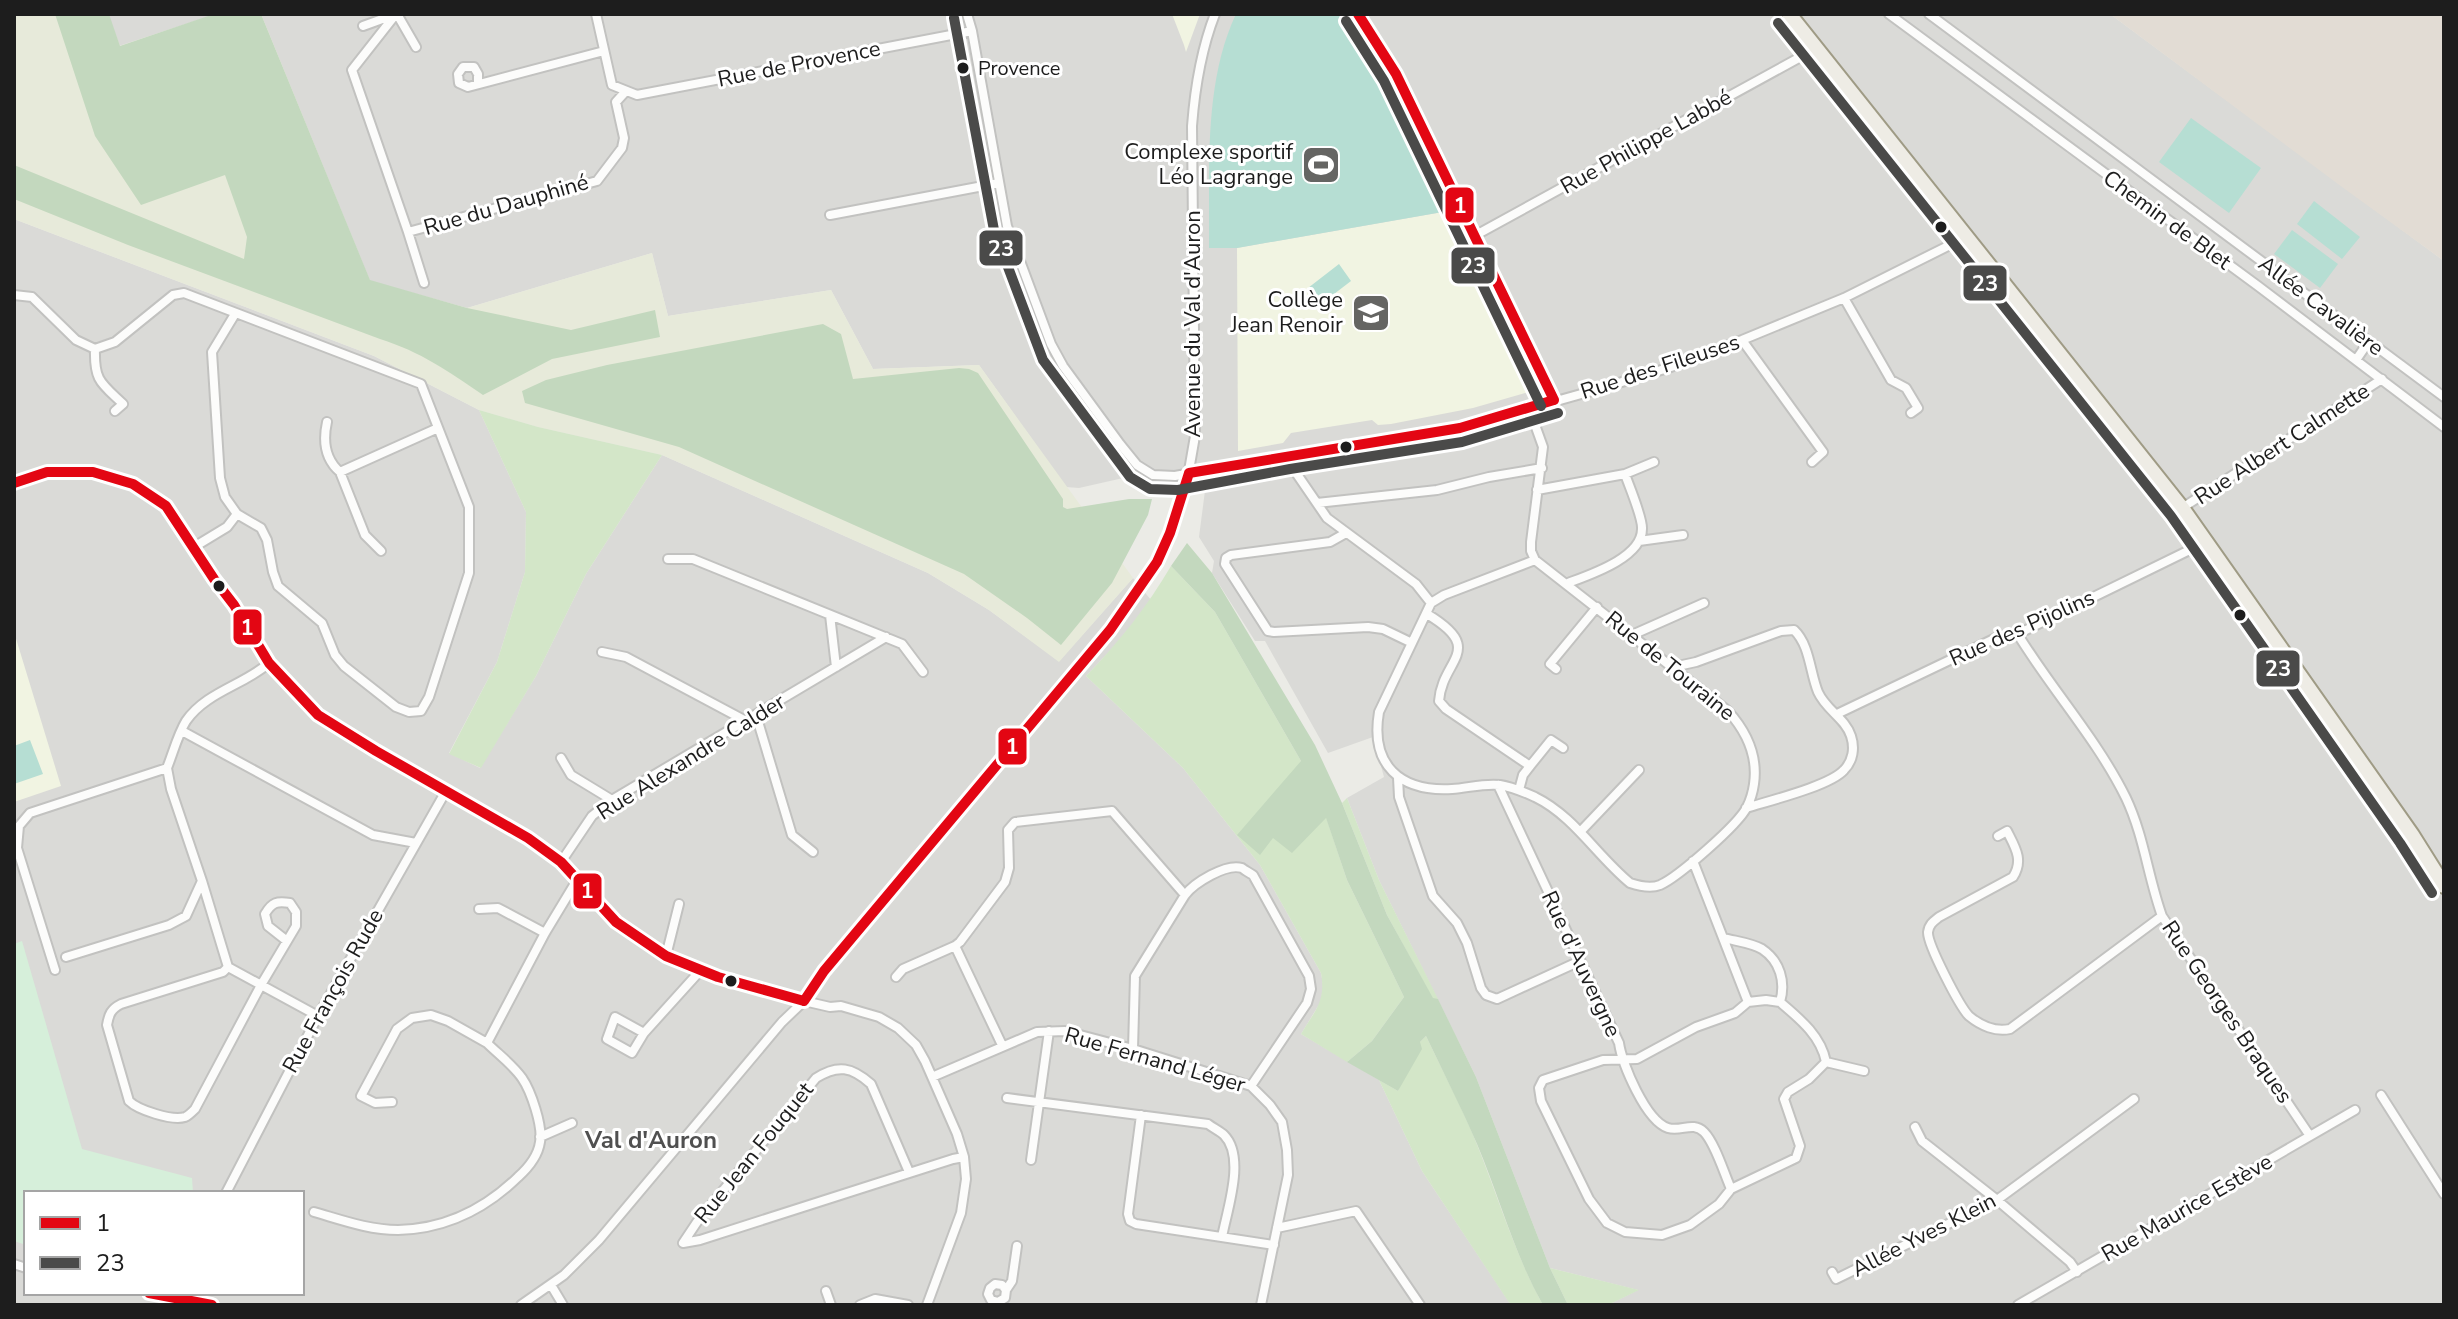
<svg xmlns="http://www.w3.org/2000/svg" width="2458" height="1319" viewBox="0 0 2458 1319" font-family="'Nunito Sans',sans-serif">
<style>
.residential{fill:#dadad7;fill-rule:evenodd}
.education{fill:#f1f4e2}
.military{fill:#e2dcd4}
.farmland{fill:#e7eada}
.grass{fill:#d3e6c8}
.forest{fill:#c3d8be}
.park{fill:#d6efda}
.pitch{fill:#b6ded3}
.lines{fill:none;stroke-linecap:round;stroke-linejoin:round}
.minor-casing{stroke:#c2c2c0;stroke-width:12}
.primary-casing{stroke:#9f9b85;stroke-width:18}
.minor{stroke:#fcfcfb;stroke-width:8}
.primary{stroke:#eeece5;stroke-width:14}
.bus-1-casing{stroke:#fff;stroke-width:16}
.bus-2-casing{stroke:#fff;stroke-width:16}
.bus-1{stroke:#e30613;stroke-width:10}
.bus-2{stroke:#4a4a49;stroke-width:10}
.bus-dot{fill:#1d1d1d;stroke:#fff;stroke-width:3}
.labels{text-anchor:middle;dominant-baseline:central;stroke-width:6;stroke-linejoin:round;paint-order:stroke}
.bus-label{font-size:20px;fill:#1d1d1d;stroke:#fff;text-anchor:start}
.street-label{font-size:22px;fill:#1d1d1d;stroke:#fff}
.poi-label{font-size:22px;fill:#1d1d1d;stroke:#fff;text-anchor:end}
.neighbourhood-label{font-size:24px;font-weight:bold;fill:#505050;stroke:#fff}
.line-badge{stroke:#fff;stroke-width:3}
.badge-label{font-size:22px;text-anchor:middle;font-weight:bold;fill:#fff}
</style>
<rect width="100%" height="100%" fill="#ebebe6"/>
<path class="residential" d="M 108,14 L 216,14 L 119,46 Z
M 261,14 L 2110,14 L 2444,261 L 2444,1305 L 1608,1305 L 1638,1290 L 1550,1268 L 1476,1077 L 1379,880 L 1347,798 L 1384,777 L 1373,737 L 1328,753 L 1265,641 L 1255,641 L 1212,573 L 1214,561 L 1199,537 L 1206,483 L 1156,484 L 1132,476 L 1079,488 L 1066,487 L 979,365 L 873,369 L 831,290 L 668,316 L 652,253 L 467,308 L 370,281 Z
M 14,219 L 374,356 L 479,410 L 526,512 L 525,572 L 497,662 L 449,753 L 480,768 L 536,676 L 586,574 L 662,455 L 928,573 L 989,610 L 1059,661 L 1133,578 L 1151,600 L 1121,639 L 1086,676 L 1183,768 L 1260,865 L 1321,973 L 1324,990 L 1323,998 L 1301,1034 L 1379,1080 L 1422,1171 L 1511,1305 L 14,1305 ZM 26,1193 L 302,1193 L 302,1293 L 26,1293 Z"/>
<path class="education" d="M 1172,14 L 1200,14 L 1186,52 L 1184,45 Z
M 1454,210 L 1536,378 L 1529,392 L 1473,408 L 1391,424 L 1378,425 L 1372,420 L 1291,433 L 1283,443 L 1238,451 L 1237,248 Z
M 14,632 L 61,786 L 14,802 Z"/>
<path class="military" d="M 2110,14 L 2444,14 L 2444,261 L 2338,184 Z"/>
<path class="farmland" d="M 14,14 L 108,14 L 120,46 L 216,14 L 261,14 L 370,281 L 467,308 L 652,253 L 668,316 L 831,290 L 873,369 L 979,365 L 1133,578 L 1059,662 L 989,610 L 928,573 L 662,455 L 538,427 L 479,410 L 374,356 L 14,219 Z"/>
<path class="grass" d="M 479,410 L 538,427 L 662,455 L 586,574 L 536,676 L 481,768 L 449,754 L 497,662 L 525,572 L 526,512 Z
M 1171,566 L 1215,612 L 1301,761 L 1272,838 L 1326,817 L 1347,880 L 1404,997 L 1372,1041 L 1347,1062 L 1301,1034 C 1315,1010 1326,1002 1321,973 L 1260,865 L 1183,768 L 1086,676 C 1119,642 1147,607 1171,566 Z
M 1347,798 L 1379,880 L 1438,999 L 1433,999 L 1387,915 L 1342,803 Z
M 1426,1036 C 1443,1072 1463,1109 1478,1147 C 1500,1202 1514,1252 1543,1305 L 1511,1305 L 1508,1301 L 1422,1171 L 1379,1080 L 1398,1091 L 1420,1042 Z
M 1550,1268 L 1639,1290 L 1608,1305 L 1568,1305 Z"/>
<path class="forest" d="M 55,14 L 109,14 L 120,46 L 214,14 L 261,14 L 370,280 L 467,308 L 571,330 L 655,310 L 660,337 L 552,359 L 483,395 C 448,371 421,352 380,339 L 128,245 L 14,199 L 14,165 L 244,259 L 247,237 L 225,175 L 141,205 L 95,136 Z
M 823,324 L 841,334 L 853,379 L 959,368 L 969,369 L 978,373 L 1063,499 L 1063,507 L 1067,509 L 1129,499 L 1152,499 L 1148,515 L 1112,583 L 1061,645 L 1027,618 L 964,574 L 679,447 L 525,403 L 522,391 L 546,380 L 607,365 Z
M 1187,543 L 1212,573 L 1315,745 L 1342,803 L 1387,915 L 1433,998 L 1438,999 L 1476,1077 L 1550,1268 L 1568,1305 L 1543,1305 C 1514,1254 1500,1198 1477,1144 C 1461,1107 1443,1072 1426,1036 L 1420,1042 L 1422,1049 L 1398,1091 L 1347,1062 L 1372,1041 L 1404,997 L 1347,880 L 1326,818 L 1292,853 L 1273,838 L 1260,855 L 1237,835 L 1301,761 L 1215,612 L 1171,566 Z"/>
<path class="park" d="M 22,941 L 82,1149 L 192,1178 L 193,1193 L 26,1193 L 26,1245 L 14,1241 L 14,944 Z"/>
<path class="pitch" d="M 1236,14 L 1340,14 L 1359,42 L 1369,52 L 1399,121 L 1409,116 L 1454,210 L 1237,248 L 1209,248 C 1210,172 1203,84 1236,14 Z
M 2191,118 L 2261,168 L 2229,213 L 2159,162 Z
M 2314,201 L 2360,237 L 2342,259 L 2297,224 Z
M 2292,230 L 2338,264 L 2320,288 L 2274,254 Z
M 1339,264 L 1351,281 L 1321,304 L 1308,288 Z
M 30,740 L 43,774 L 14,784 L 14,746 Z"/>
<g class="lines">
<defs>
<path id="minor" d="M 396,14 L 352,70 L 408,232 L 597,181 L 622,148 L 624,138 L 616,102 L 626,91
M 397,14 L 416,47
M 596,14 L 612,85 L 637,95 L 972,31
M 967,14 L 972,31 L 1007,226 L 1051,344 L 1063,366 L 1120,444 L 1137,465 L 1153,475 L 1175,476 L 1288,455 L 1460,428 L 1599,389 L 1671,367 L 1742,340 L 1844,298 L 1966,237
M 1358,14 L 1396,74 L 1554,400
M 1889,14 L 2258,286 L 2444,427
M 1929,14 L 2444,397
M 363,26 L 396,14
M 478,83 L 478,74 L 474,67 L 463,67 L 458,74 L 459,83 L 468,87 L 604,51
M 830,215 L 999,183
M 408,232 L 424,283
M 1476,235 L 1817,48
M 14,295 L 32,297 L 76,340 L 95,349 L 115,342 L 173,295 L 184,293 L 421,384 L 469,507 L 469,573 L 429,697 L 421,711 L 409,712 L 396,707 L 344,666 L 335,655 L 322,623 L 278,586 L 273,572 L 267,540 L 261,528 L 237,514 L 225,497 L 220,478 L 212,352 L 235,314
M 1844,298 L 1891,380 L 1906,388 L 1918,408 L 1911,413
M 1742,340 L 1823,452 L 1812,462
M 95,349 C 94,381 101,383 123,404 L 115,411
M 2356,360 L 2369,341
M 327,422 C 323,440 325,459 340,472 L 365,535 L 381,551
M 1288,455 L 1290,464 L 1327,518 L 1416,584 L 1431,603 L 1379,712 C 1370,765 1400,792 1452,789 C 1468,788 1484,783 1500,785 C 1512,787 1524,792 1535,797 C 1574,816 1597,856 1630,883 C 1639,886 1650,889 1660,885 C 1678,877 1738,825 1747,807 C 1750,801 1753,791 1754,784 C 1758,756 1746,731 1728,711 L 1535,560 L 1531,551 L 1531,542 L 1543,447 L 1529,408
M 340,472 L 438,428
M 1625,474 L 1654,462
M 14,483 L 47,472 L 93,472 L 133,484 L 166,506 L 187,535 L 214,579 L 234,605 L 269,663 L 318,715 L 376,751 L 528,838 L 561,862 L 616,922 L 666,956 L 718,977 L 804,1001 L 830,1007 L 841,1006 L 879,1017 L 898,1028 L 916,1045 L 925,1061 L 957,1134 L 964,1157 L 966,1179 L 961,1213 L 927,1305
M 1537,490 L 1625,474 C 1629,486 1643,518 1642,529 C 1642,558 1589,575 1568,583
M 1317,503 L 1437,490 L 1489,477 L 1542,468
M 2182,508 L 2382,379
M 1346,533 L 1330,542 L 1231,555 L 1226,558 L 1225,564 L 1268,631 L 1274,632 L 1368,627 L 1383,629 L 1412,643
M 1639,541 L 1683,535
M 194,547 L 227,527 L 237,514
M 668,559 L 693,559 L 902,644 L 923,672
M 1431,603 L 1444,595 L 1535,560
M 1427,614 C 1487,650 1442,659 1439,701 L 1446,709 L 1530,766 L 1523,775 L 1519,790
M 830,615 L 836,667
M 2017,633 C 2051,689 2097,739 2126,798 C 2144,836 2148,877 2162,916 L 2310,1136
M 1632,635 L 1704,603
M 602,652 L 626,657 L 746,721
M 1673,667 L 1696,662 L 1781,631 L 1794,630 C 1810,645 1810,673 1818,692 C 1826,710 1845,718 1851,736 C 1855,748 1853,761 1844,770 C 1830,786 1768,801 1746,808
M 1556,669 L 1550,664 L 1597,607
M 1837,714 L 1998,637 L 2026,630 L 2206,542
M 756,715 L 792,835 L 813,852
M 182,731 L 373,835 L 416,843
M 561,758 L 571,775 L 612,800
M 1530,766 L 1551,740 L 1563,748
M 167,768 C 173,753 178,734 186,721 C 206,692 244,685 269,663
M 1398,778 L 1399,797 L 1433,896 L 1457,923 L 1467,943 L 1481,988 L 1486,995 L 1497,999 L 1580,961
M 1498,785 L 1619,1043 C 1622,1064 1646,1121 1668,1128 C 1681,1132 1693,1121 1704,1132 C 1715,1143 1724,1173 1731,1189
M 1580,832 L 1639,770
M 1998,836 L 2007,831 C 2015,847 2024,860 2013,877 L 1939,917 C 1934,921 1929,924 1928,932 C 1927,944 1960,1007 1969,1016 C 1981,1026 1996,1032 2010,1029 L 2162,916
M 1693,861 L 1748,1002
M 561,862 L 592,816 L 612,800 L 886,637
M 479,909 L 498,908 L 545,933
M 1724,938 C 1735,941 1752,943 1762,949 C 1780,961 1786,982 1780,1002 C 1800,1019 1821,1036 1826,1062 L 1809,1079 L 1788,1092 L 1784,1099 L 1800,1146 L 1796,1158 L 1731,1189 L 1719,1204 L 1690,1225 L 1662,1235 L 1625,1232 L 1607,1223 L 1589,1199 L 1541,1101 L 1539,1088 L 1543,1080 L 1603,1060 L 1637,1059 L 1696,1027 L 1735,1013 L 1748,1002 L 1766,1000 L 1780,1002
M 666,956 L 679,904
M 66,957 L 169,925 L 186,916 L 202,881 L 228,967 L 318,1016
M 228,967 L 223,972 L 121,1004 C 111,1009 109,1014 107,1025 L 129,1101 C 138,1110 172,1121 185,1117 C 188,1116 192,1112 195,1109 L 261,985 L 296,926 L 296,912 L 290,903 C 277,901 272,902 265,914 L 268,926 L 287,941
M 55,970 L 17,848 L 19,826 L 30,813 L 167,768 L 171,789 L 202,881
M 896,977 L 903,969 L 955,946
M 644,1033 L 632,1053 L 607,1039 L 615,1017 L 644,1033 L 700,971
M 1002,1045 L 955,946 L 960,942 L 1005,882 L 1009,868 L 1008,830 L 1015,822 L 1112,811 L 1185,895 C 1194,883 1226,863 1242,868 C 1243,869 1251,874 1253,875 L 1309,976 L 1311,989 L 1307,1003 L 1251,1086
M 1133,1049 L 1135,976 L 1185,895
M 1826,1062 L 1864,1071
M 932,1077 L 1037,1032 L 1065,1031 L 1133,1049 L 1251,1086 L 1270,1105 L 1282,1122 L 1287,1150 L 1288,1175 L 1261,1305
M 2381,1095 L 2444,1194
M 1007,1098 L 1208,1124 C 1213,1128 1220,1131 1224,1135 C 1246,1157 1227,1210 1222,1237
M 392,1102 L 375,1103 L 361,1096 L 397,1029 L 412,1018 L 431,1015 L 448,1021 L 487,1043
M 1141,1115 L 1128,1214 L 1130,1221 L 1136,1224 L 1274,1245
M 1915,1127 L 1922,1141 L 1997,1200 L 2070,1262 L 2077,1272
M 540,1137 L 572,1123
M 1031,1160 L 1049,1031
M 909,1172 L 871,1084 C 852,1067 838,1064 816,1078 L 697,1222 L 683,1243 L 700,1240 L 953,1159 L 964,1157
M 226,1193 L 318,1016 L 446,791
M 314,1212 C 342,1220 369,1230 398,1230 C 445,1229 485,1209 518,1177 C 528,1168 538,1156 540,1142 C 543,1126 531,1091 522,1078 C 513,1065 498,1054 487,1043 L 545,933 L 577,880
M 1277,1228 L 1356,1211 L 1420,1305
M 14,1264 L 26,1268
M 1832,1272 L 1836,1279 L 1997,1200 L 2134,1099
M 551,1285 L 563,1305
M 1006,1290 L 1002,1285 L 995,1284 L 990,1288 L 988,1294 L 991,1300 L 998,1302 L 1005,1298 L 1006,1290 L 1012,1281 L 1017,1246
M 826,1291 L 831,1305
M 149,1293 L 212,1305
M 521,1305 L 564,1275 L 599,1240 L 782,1022 L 804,1001 L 824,971 L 1110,630 L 1157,562 L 1170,533 L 1187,482 L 1195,436 L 1192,126 C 1195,87 1201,50 1215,14
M 860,1305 L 875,1299 L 908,1305
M 2018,1305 L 2355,1110"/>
<path id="primary" d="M 1789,14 L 2182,508 L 2412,835 L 2444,886"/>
</defs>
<use href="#minor" class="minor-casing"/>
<use href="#primary" class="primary-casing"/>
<use href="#minor" class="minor"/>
<use href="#primary" class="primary"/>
<defs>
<path id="bus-1" d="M 1358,14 L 1396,74 L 1554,400
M 1189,473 L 1460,428 L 1554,400
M 14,483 L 47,472 L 93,472 L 133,484 L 166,506 L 214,579 L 234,605 L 269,663 L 318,715 L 376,751 L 528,838 L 561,862 L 616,922 L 666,956 L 718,977 L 804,1001
M 804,1001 L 824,971 L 1110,630 L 1157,562 L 1170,533 L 1189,473
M 149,1293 L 212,1305"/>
<path id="bus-2" d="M 954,18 L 994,230 L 1043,360 L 1130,477 L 1150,489 L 1178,490 L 1290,469 L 1462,442 L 1558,413
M 1346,21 L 1384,81 L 1541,406
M 1778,23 L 2171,516 L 2400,843 L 2432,893"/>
</defs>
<use href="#bus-1" class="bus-1-casing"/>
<use href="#bus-2" class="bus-2-casing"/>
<use href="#bus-1" class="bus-1"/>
<use href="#bus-2" class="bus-2"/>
</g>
<defs>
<symbol id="stadium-square" viewBox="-11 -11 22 22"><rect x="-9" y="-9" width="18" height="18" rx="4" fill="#656563" stroke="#fff"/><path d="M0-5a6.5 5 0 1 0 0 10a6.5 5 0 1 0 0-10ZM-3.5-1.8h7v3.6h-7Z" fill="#fff"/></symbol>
<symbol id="school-square" viewBox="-11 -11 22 22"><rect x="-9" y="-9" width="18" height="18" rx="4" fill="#656563" stroke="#fff"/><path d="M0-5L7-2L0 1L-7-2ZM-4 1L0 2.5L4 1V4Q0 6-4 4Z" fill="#fff"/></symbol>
</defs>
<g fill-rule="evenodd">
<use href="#stadium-square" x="1299" y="143" width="44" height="44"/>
<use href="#school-square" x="1349" y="291" width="44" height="44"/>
</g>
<g class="bus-dot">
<circle cx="963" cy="68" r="7"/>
<circle cx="1941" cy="227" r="7"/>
<circle cx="1346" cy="447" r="7"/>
<circle cx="219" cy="586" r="7"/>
<circle cx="2240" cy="615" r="7"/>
<circle cx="731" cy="981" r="7"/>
</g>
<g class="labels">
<g class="bus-label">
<text x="978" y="68">Provence</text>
</g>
<g class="street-label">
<text transform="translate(799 64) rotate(-11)">Rue de Provence</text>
<text transform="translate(1646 142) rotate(-29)">Rue Philippe Labbé</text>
<text transform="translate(506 205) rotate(-16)">Rue du Dauphiné</text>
<text transform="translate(2167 220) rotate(36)">Chemin de Blet</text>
<text transform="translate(2321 306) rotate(37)">Allée Cavalière</text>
<text transform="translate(1193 324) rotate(-90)">Avenue du Val d'Auron</text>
<text transform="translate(1660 367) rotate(-18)">Rue des Fileuses</text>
<text transform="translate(2282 444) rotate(-33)">Rue Albert Calmette</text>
<text transform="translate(2022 628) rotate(-24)">Rue des Pijolins</text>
<text transform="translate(1670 666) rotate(39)">Rue de Touraine</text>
<text transform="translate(691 757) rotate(-32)">Rue Alexandre Calder</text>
<text transform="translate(1581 964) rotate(65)">Rue d'Auvergne</text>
<text transform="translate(333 991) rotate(-61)">Rue François Rude</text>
<text transform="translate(2227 1012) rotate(56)">Rue Georges Braques</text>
<text transform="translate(1155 1060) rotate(16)">Rue Fernand Léger</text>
<text transform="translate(754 1153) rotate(-51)">Rue Jean Fouquet</text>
<text transform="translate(2187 1208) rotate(-30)">Rue Maurice Estève</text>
<text transform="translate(1924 1235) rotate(-27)">Allée Yves Klein</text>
</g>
<g class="poi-label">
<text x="1293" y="152">Complexe sportif<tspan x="1293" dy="25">Léo Lagrange</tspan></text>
<text x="1343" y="300">Collège<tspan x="1343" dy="25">Jean Renoir</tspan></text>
</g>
<g class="neighbourhood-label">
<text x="651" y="1140">Val d'Auron</text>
</g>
</g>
<g class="line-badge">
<rect x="1444" y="186" width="31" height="38" rx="8" fill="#e30613"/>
<rect x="978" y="229" width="46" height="38" rx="8" fill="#4a4a49"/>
<rect x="1450" y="246" width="46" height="39" rx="8" fill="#4a4a49"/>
<rect x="1962" y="264" width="46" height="38" rx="8" fill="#4a4a49"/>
<rect x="232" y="608" width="31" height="38" rx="8" fill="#e30613"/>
<rect x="2255" y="649" width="46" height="39" rx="8" fill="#4a4a49"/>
<rect x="997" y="727" width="31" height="39" rx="8" fill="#e30613"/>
<rect x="572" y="872" width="31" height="38" rx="8" fill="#e30613"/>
</g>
<g class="badge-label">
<text x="1460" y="213">1</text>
<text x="1001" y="256">23</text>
<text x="1473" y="273">23</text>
<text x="1985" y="291">23</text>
<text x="247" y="635">1</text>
<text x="2278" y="676">23</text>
<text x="1012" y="754">1</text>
<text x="587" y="898">1</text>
</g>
<rect width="2458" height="1319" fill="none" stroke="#1d1d1d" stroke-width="32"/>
<rect x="24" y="1191" width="280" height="104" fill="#ffffff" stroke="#a5a5a5" stroke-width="2"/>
<rect x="40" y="1217" width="40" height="12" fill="#e30613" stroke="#a5a5a5" stroke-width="2"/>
<text x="96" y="1231" font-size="24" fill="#1d1d1d">1</text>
<rect x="40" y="1257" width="40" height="12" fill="#4a4a49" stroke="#a5a5a5" stroke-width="2"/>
<text x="96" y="1271" font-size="24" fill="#1d1d1d">23</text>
</svg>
